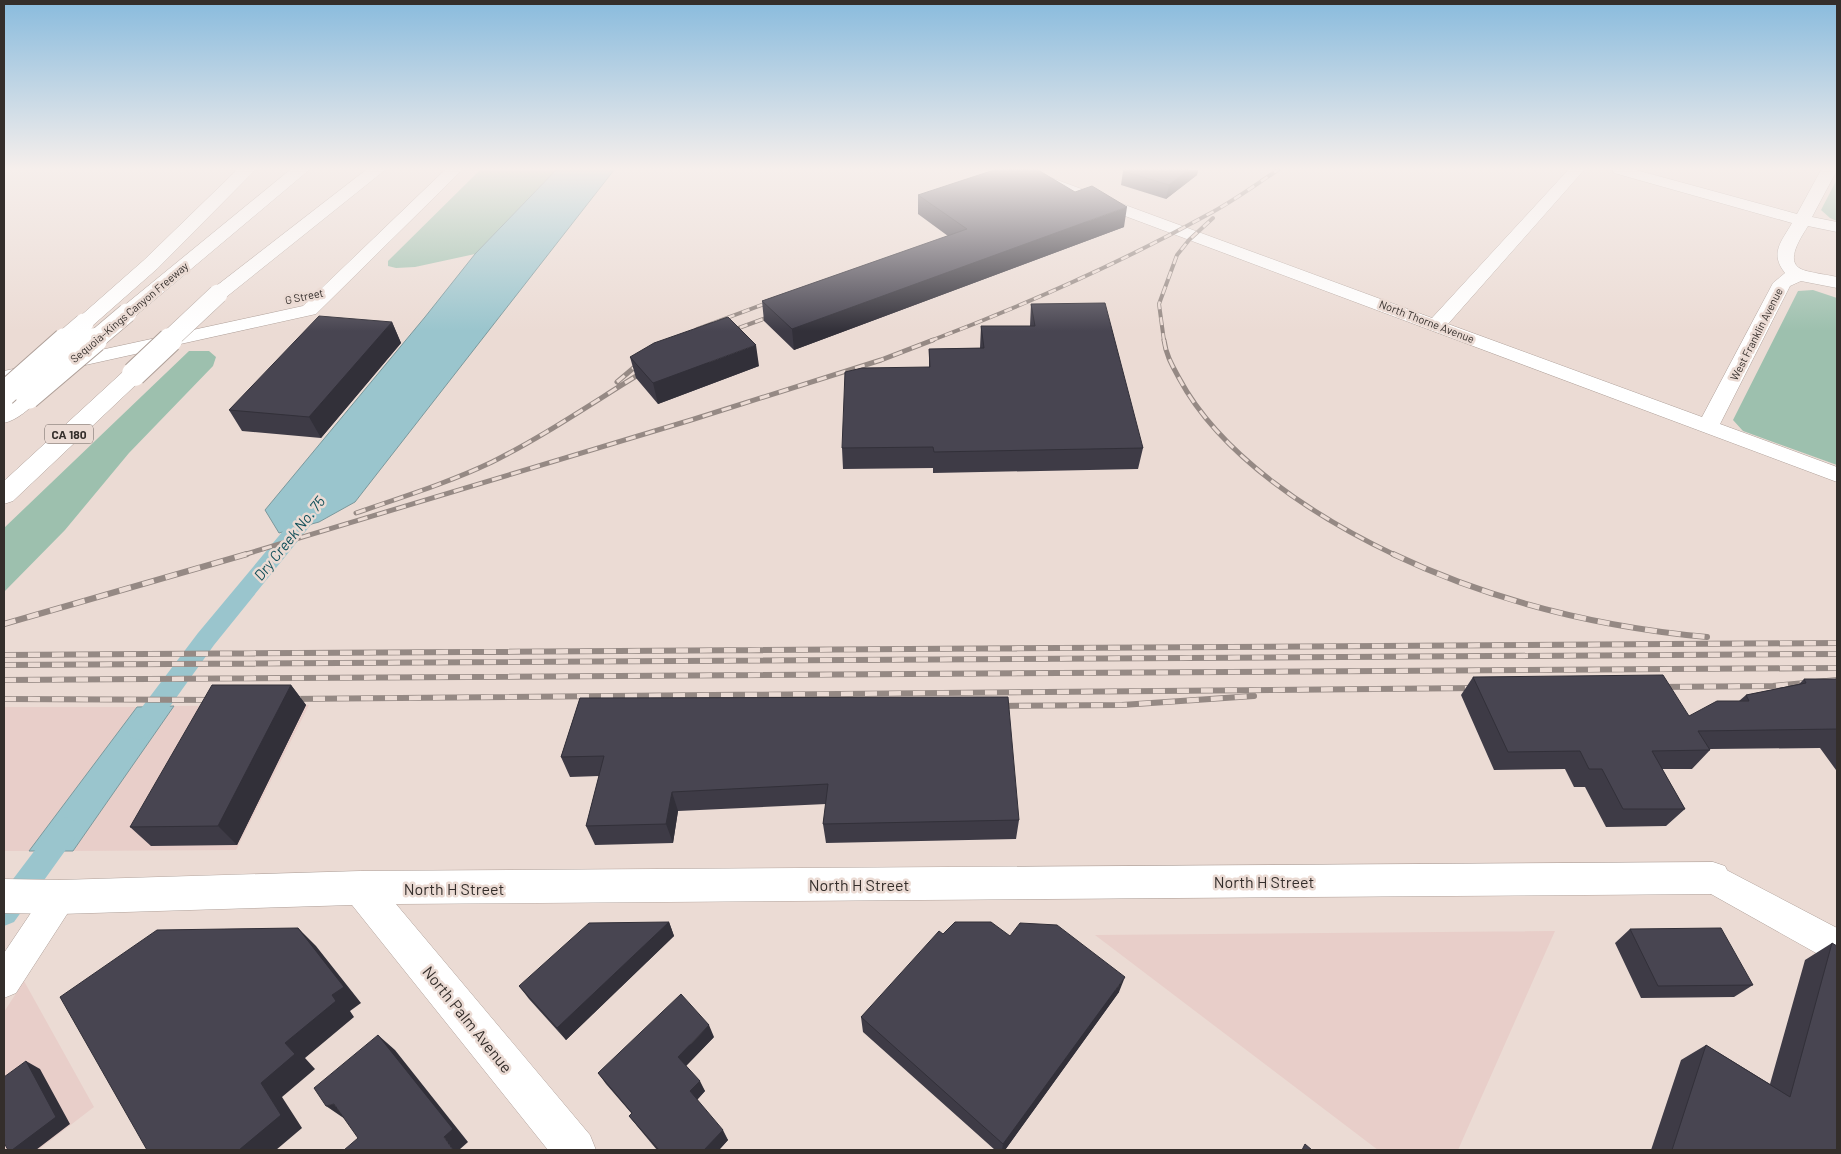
<svg xmlns="http://www.w3.org/2000/svg" width="1841" height="1154" viewBox="0 0 1841 1154" font-family="Barlow,sans-serif">
<style>
.commercial{fill:#e8cec9}
.green{fill:#9dc0ae}
.water{fill:#9ac5cd;stroke:#7b989c}
.lines{fill:none;stroke-linecap:round;stroke-linejoin:round}
.canal{fill:#9ac5cd;fill-rule:evenodd}
.minor-casing{stroke:#ae9f98;stroke-width:1}
.major-casing{stroke:#ae9f98;stroke-width:1}
.highway-casing{stroke:#ae9f98;stroke-width:1}
.minor{fill:#fff;fill-rule:evenodd}
.major{fill:#fff;fill-rule:evenodd}
.highway{fill:#fff;fill-rule:evenodd}
.rail-far2-casing{stroke:#958984;stroke-width:4}
.rail-far1-casing{stroke:#958984;stroke-width:5}
.rail-casing{stroke:#958984;stroke-width:6}
.rail-far2{stroke:#ebdbd4;stroke-width:2.5;stroke-dasharray:8;stroke-linecap:butt}
.rail-far1{stroke:#ebdbd4;stroke-width:3;stroke-dasharray:10;stroke-linecap:butt}
.rail{stroke:#ebdbd4;stroke-width:4.5;stroke-dasharray:12;stroke-linecap:butt}
.highway-bridge-far1-casing{stroke:#ae9f98;stroke-width:20;stroke-linecap:butt}
.highway-bridge-casing{stroke:#ae9f98;stroke-width:26;stroke-linecap:butt}
.highway-bridge-far1{stroke:#fff;stroke-width:19}
.highway-bridge{stroke:#fff;stroke-width:24}
.wall{fill:#3e3b46}
.shaded-wall{fill:#323039}
.building{fill:#484551;stroke:#323039}
.labels{text-anchor:middle;dominant-baseline:central;stroke-width:5;stroke-linejoin:round;paint-order:stroke}
.far-street-label{font-size:11px;fill:#342e2b;stroke:#ebdbd4}
.shield{fill:#ebdbd4;stroke:#6b625e;stroke-width:1}
.shield-label{font-size:12px;font-weight:bold;fill:#342e2b}
.water-label{font-size:15px;font-style:italic;fill:#114f59;stroke:#ebdbd4}
.near-street-label{font-size:16px;fill:#342e2b;stroke:#ebdbd4}
</style>
<rect width="100%" height="100%" fill="#ebdbd4"/>
<path class="commercial" d="M 309,705 L 236,850 L 73,851 L 174,706 Z
M 4,707 L 137,707 L 29,851 L 4,851 Z
M 1555,931 L 1458,1150 L 1378,1150 L 1095,935 Z
M 24,981 L 94,1107 L 38,1150 L 4,1150 L 4,1012 Z"/>
<path class="green" d="M 480,170 L 556,170 L 475,254 L 415,267 L 396,268 L 388,266 L 388,261 Z
M 1837,179 L 1837,221 L 1830,218 L 1821,210 Z
M 1813,290 L 1837,298 L 1837,465 L 1743,431 L 1733,420 L 1798,291 Z
M 189,351 L 209,351 L 216,357 L 213,366 L 129,453 L 65,530 L 4,592 L 4,528 Z"/>
<path class="water" d="M 556,170 L 614,170 L 355,502 L 319,522 L 279,533 L 265,510 L 425,317 L 475,254 Z
M 174,706 L 73,851 L 29,851 L 137,707 Z"/>
<g class="lines">
<path class="canal" d="M 315,499 L 322,501 L 325,506 L 322,511 L 214,645 L 148,737 L 139,740 L 130,737 L 127,730 L 130,723 L 198,633 L 308,501 Z
M 66,817 L 75,821 L 79,829 L 75,837 L 14,922 L 4,926 L 4,891 L 57,821 Z"/>
<defs>
<path id="minor" d="M 445,170 L 462,170 L 316,314 L 4,383 L 4,371 L 303,306 Z
M 1008,170 L 1030,170 L 1432,318 L 1568,170 L 1584,170 L 1448,324 L 1702,417 L 1773,283 L 1785,273 C 1769,253 1782,241 1792,223 L 1614,173 L 1612,170 L 1636,170 L 1797,214 L 1821,170 L 1837,170 L 1812,217 L 1837,222 L 1837,232 L 1808,226 C 1802,236 1784,261 1801,269 C 1806,272 1829,275 1837,277 L 1837,288 L 1801,281 L 1790,286 L 1720,424 L 1837,467 L 1837,482 L 1010,173 Z
M 1713,863 L 1837,928 L 1837,962 L 1825,958 L 1702,889 L 1697,878 L 1702,867 Z
M 60,882 L 71,886 L 76,897 L 71,908 L 16,993 L 4,998 L 4,953 L 49,886 Z"/>
<path id="major" d="M 1713,862 L 1725,866 L 1731,878 L 1725,890 L 1713,894 L 396,904 L 590,1135 L 596,1150 L 548,1150 L 352,905 L 60,914 L 4,913 L 4,879 L 60,880 L 360,871 Z"/>
<path id="highway" d="M 237,170 L 255,170 L 158,268 L 91,327 L 84,329 L 77,327 L 73,323 L 77,319 L 144,260 Z
M 290,170 L 309,170 L 134,317 L 127,319 L 120,317 L 117,313 L 120,309 Z
M 366,170 L 385,170 L 225,298 L 218,300 L 211,298 L 208,294 L 211,290 Z
M 134,367 L 142,369 L 145,374 L 142,379 L 13,501 L 4,504 L 4,481 L 126,369 Z
M 28,390 L 36,392 L 39,397 C 32,408 17,420 4,423 L 4,405 L 20,392 Z"/>
</defs>
<use href="#minor" class="minor-casing"/>
<use href="#major" class="major-casing"/>
<use href="#highway" class="highway-casing"/>
<use href="#minor" class="minor"/>
<use href="#major" class="major"/>
<use href="#highway" class="highway"/>
<defs>
<path id="rail-far2" d="M 697,329 L 775,300
M 725,333 L 777,314
M 930,341 C 1025,305 1118,264 1207,215 C 1232,202 1255,185 1278,170
M 1164,341 L 1159,304 L 1177,255 L 1189,240 L 1213,218"/>
<path id="rail-far1" d="M 1164,340 C 1166,355 1172,365 1179,378 C 1221,457 1317,518 1395,555
M 617,382 L 643,360
M 356,513 C 402,497 448,483 492,462 C 546,435 595,401 646,370
M 243,555 L 691,420 L 881,360 L 933,340"/>
<path id="rail" d="M 1393,554 C 1492,601 1598,627 1707,637
M 4,624 L 247,554
M 4,655 L 1837,643
M 4,665 L 1837,654
M 4,680 L 1837,668
M 1656,687 L 1773,686 L 1837,680
M 4,699 L 219,700
M 289,699 L 1479,688
M 995,706 L 1122,705 L 1254,696"/>
</defs>
<use href="#rail-far2" class="rail-far2-casing"/>
<use href="#rail-far1" class="rail-far1-casing"/>
<use href="#rail" class="rail-casing"/>
<use href="#rail-far2" class="rail-far2"/>
<use href="#rail-far1" class="rail-far1"/>
<use href="#rail" class="rail"/>
<defs>
<path id="highway-bridge-far1" d="M 63,341 L 84,323
M 94,341 L 127,313
M 168,341 L 218,294"/>
<path id="highway-bridge" d="M 134,374 L 170,340
M 4,394 L 65,340
M 28,397 L 95,340"/>
</defs>
<use href="#highway-bridge-far1" class="highway-bridge-far1-casing"/>
<use href="#highway-bridge" class="highway-bridge-casing"/>
<use href="#highway-bridge-far1" class="highway-bridge-far1"/>
<use href="#highway-bridge" class="highway-bridge"/>
</g>
<path class="wall" d="M 1125,170 L 1198,170 L 1197,175 L 1166,199 L 1121,185 L 1123,171 Z
M 918,195 L 1124,227 L 794,350 L 764,321 L 762,301 L 948,236 L 918,214 Z
M 1031,304 L 1143,448 L 1138,469 L 933,473 L 933,468 L 843,469 L 842,448 L 929,367 L 929,349 L 980,348 L 981,326 L 1030,326 Z
M 392,322 L 401,343 L 321,438 L 242,431 L 229,410 Z
M 630,357 L 759,366 L 658,404 L 636,378 Z
M 1473,677 L 1689,716 L 1739,701 L 1746,695 L 1799,684 L 1804,679 L 1837,679 L 1837,770 L 1836,770 L 1820,748 L 1710,749 L 1710,750 L 1692,769 L 1662,769 L 1685,809 L 1666,826 L 1606,827 L 1585,787 L 1574,787 L 1565,769 L 1494,770 L 1461,695 Z
M 291,685 L 306,705 L 237,845 L 151,846 L 130,827 Z
M 580,698 L 1019,820 L 1016,839 L 826,843 L 823,824 L 826,804 L 678,811 L 673,843 L 595,845 L 586,826 L 599,776 L 570,777 L 561,757 Z
M 669,922 L 674,936 L 566,1040 L 529,999 L 519,986 Z
M 1630,929 L 1753,985 L 1734,997 L 1641,998 L 1615,943 Z
M 943,934 L 1010,936 L 1119,992 L 1005,1150 L 995,1150 L 863,1032 L 861,1017 Z
M 1832,943 L 1837,1150 L 1651,1150 L 1681,1060 L 1706,1045 L 1770,1084 L 1805,960 Z
M 714,1037 L 686,1066 L 705,1091 L 697,1100 L 728,1140 L 719,1150 L 657,1150 L 637,1126 L 629,1116 L 632,1114 L 606,1084 L 598,1073 Z"/>
<path class="shaded-wall" d="M 1188,170 L 1198,170 L 1197,175 L 1166,199 L 1169,185 Z
M 1127,207 L 1124,227 L 794,350 L 792,329 Z
M 392,322 L 401,343 L 321,438 L 309,417 Z
M 756,345 L 759,366 L 658,404 L 653,383 Z
M 291,685 L 306,705 L 237,845 L 218,826 Z
M 672,792 L 678,811 L 673,843 L 666,824 Z
M 669,922 L 674,936 L 566,1040 L 557,1028 Z
M 298,928 L 316,946 L 361,1003 L 350,1011 L 354,1017 L 305,1058 L 315,1069 L 282,1097 L 302,1128 L 276,1150 L 239,1150 L 261,1083 L 285,1043 Z
M 1125,977 L 1119,992 L 1005,1150 L 1002,1150 L 1003,1144 Z
M 709,1025 L 714,1037 L 684,1068 L 678,1057 Z
M 378,1035 L 395,1050 L 468,1142 L 459,1150 L 453,1150 L 444,1137 Z
M 26,1061 L 40,1069 L 70,1124 L 36,1150 L 12,1150 Z
M 700,1081 L 705,1091 L 695,1102 L 690,1091 Z
M 334,1104 L 345,1119 L 326,1106 Z
M 723,1130 L 728,1140 L 719,1150 L 704,1150 Z"/>
<path class="building" d="M 994,170 L 1038,170 L 1075,192 L 1092,186 L 1127,207 L 792,329 L 762,301 L 967,229 L 918,195 Z
M 1125,170 L 1188,170 L 1169,185 L 1123,171 Z
M 1105,303 L 1143,448 L 934,452 L 933,447 L 842,448 L 845,372 L 862,368 L 930,367 L 929,349 L 984,348 L 981,326 L 1035,326 L 1031,304 Z
M 319,316 L 392,322 L 309,417 L 229,410 Z
M 728,317 L 756,345 L 653,383 L 630,357 L 654,343 Z
M 1663,675 L 1689,716 L 1717,701 L 1749,701 L 1746,695 L 1806,683 L 1804,679 L 1837,679 L 1837,729 L 1698,731 L 1710,750 L 1652,751 L 1685,809 L 1623,809 L 1602,769 L 1589,769 L 1580,751 L 1508,752 L 1473,677 Z
M 212,685 L 291,685 L 218,826 L 130,827 Z
M 1008,697 L 1019,820 L 823,824 L 828,784 L 672,792 L 666,824 L 586,826 L 604,756 L 561,757 L 580,698 Z
M 669,922 L 557,1028 L 519,986 L 589,923 Z
M 955,922 L 991,922 L 1010,936 L 1020,923 L 1057,925 L 1125,977 L 1003,1144 L 861,1017 L 939,931 L 943,934 Z
M 298,928 L 344,987 L 332,995 L 336,1001 L 285,1043 L 295,1054 L 261,1083 L 281,1115 L 239,1150 L 147,1150 L 60,997 L 157,930 Z
M 1721,928 L 1753,985 L 1658,986 L 1630,929 Z
M 1832,943 L 1837,946 L 1837,1150 L 1672,1150 L 1706,1045 L 1790,1097 Z
M 681,994 L 709,1025 L 678,1057 L 700,1081 L 690,1091 L 723,1130 L 704,1150 L 659,1150 L 629,1116 L 632,1113 L 598,1073 Z
M 378,1035 L 453,1129 L 444,1137 L 453,1150 L 344,1150 L 358,1138 L 334,1104 L 326,1106 L 314,1088 Z
M 26,1061 L 56,1117 L 12,1150 L 8,1150 L 4,1143 L 4,1077 Z
M 1305,1144 L 1312,1150 L 1302,1150 Z"/>
<linearGradient id="sky" x2="0" y2="1"><stop stop-color="#89bbdd"/><stop offset="0.51" stop-color="#f6efec"/><stop offset="1" stop-color="#f6efec" stop-opacity="0"/></linearGradient>
<rect width="1841" height="331" fill="url(#sky)"/>
<g class="labels">
<g class="far-street-label">
<text transform="translate(304 296) rotate(-12)">G Street</text>
<text transform="translate(129 312) rotate(-40)">Sequoia–Kings Canyon Freeway</text>
<text transform="translate(1427 321) rotate(21)">North Thorne Avenue</text>
<text transform="translate(1756 334) rotate(-63)">West Franklin Avenue</text>
</g>
<rect class="shield" x="45" y="424.5" width="48" height="19" rx="4"/>
<g class="shield-label">
<text x="69" y="434">CA 180</text>
</g>
<g class="water-label">
<text transform="translate(289 538) rotate(-51)">Dry Creek No. 75</text>
</g>
<g class="near-street-label">
<text x="1264" y="881">North H Street</text>
<text x="859" y="884">North H Street</text>
<text x="454" y="888">North H Street</text>
<text transform="translate(468 1019) rotate(51)">North Palm Avenue</text>
</g>
</g>
<rect width="1841" height="1154" fill="none" stroke="#342e2b" stroke-width="10"/>
</svg>
